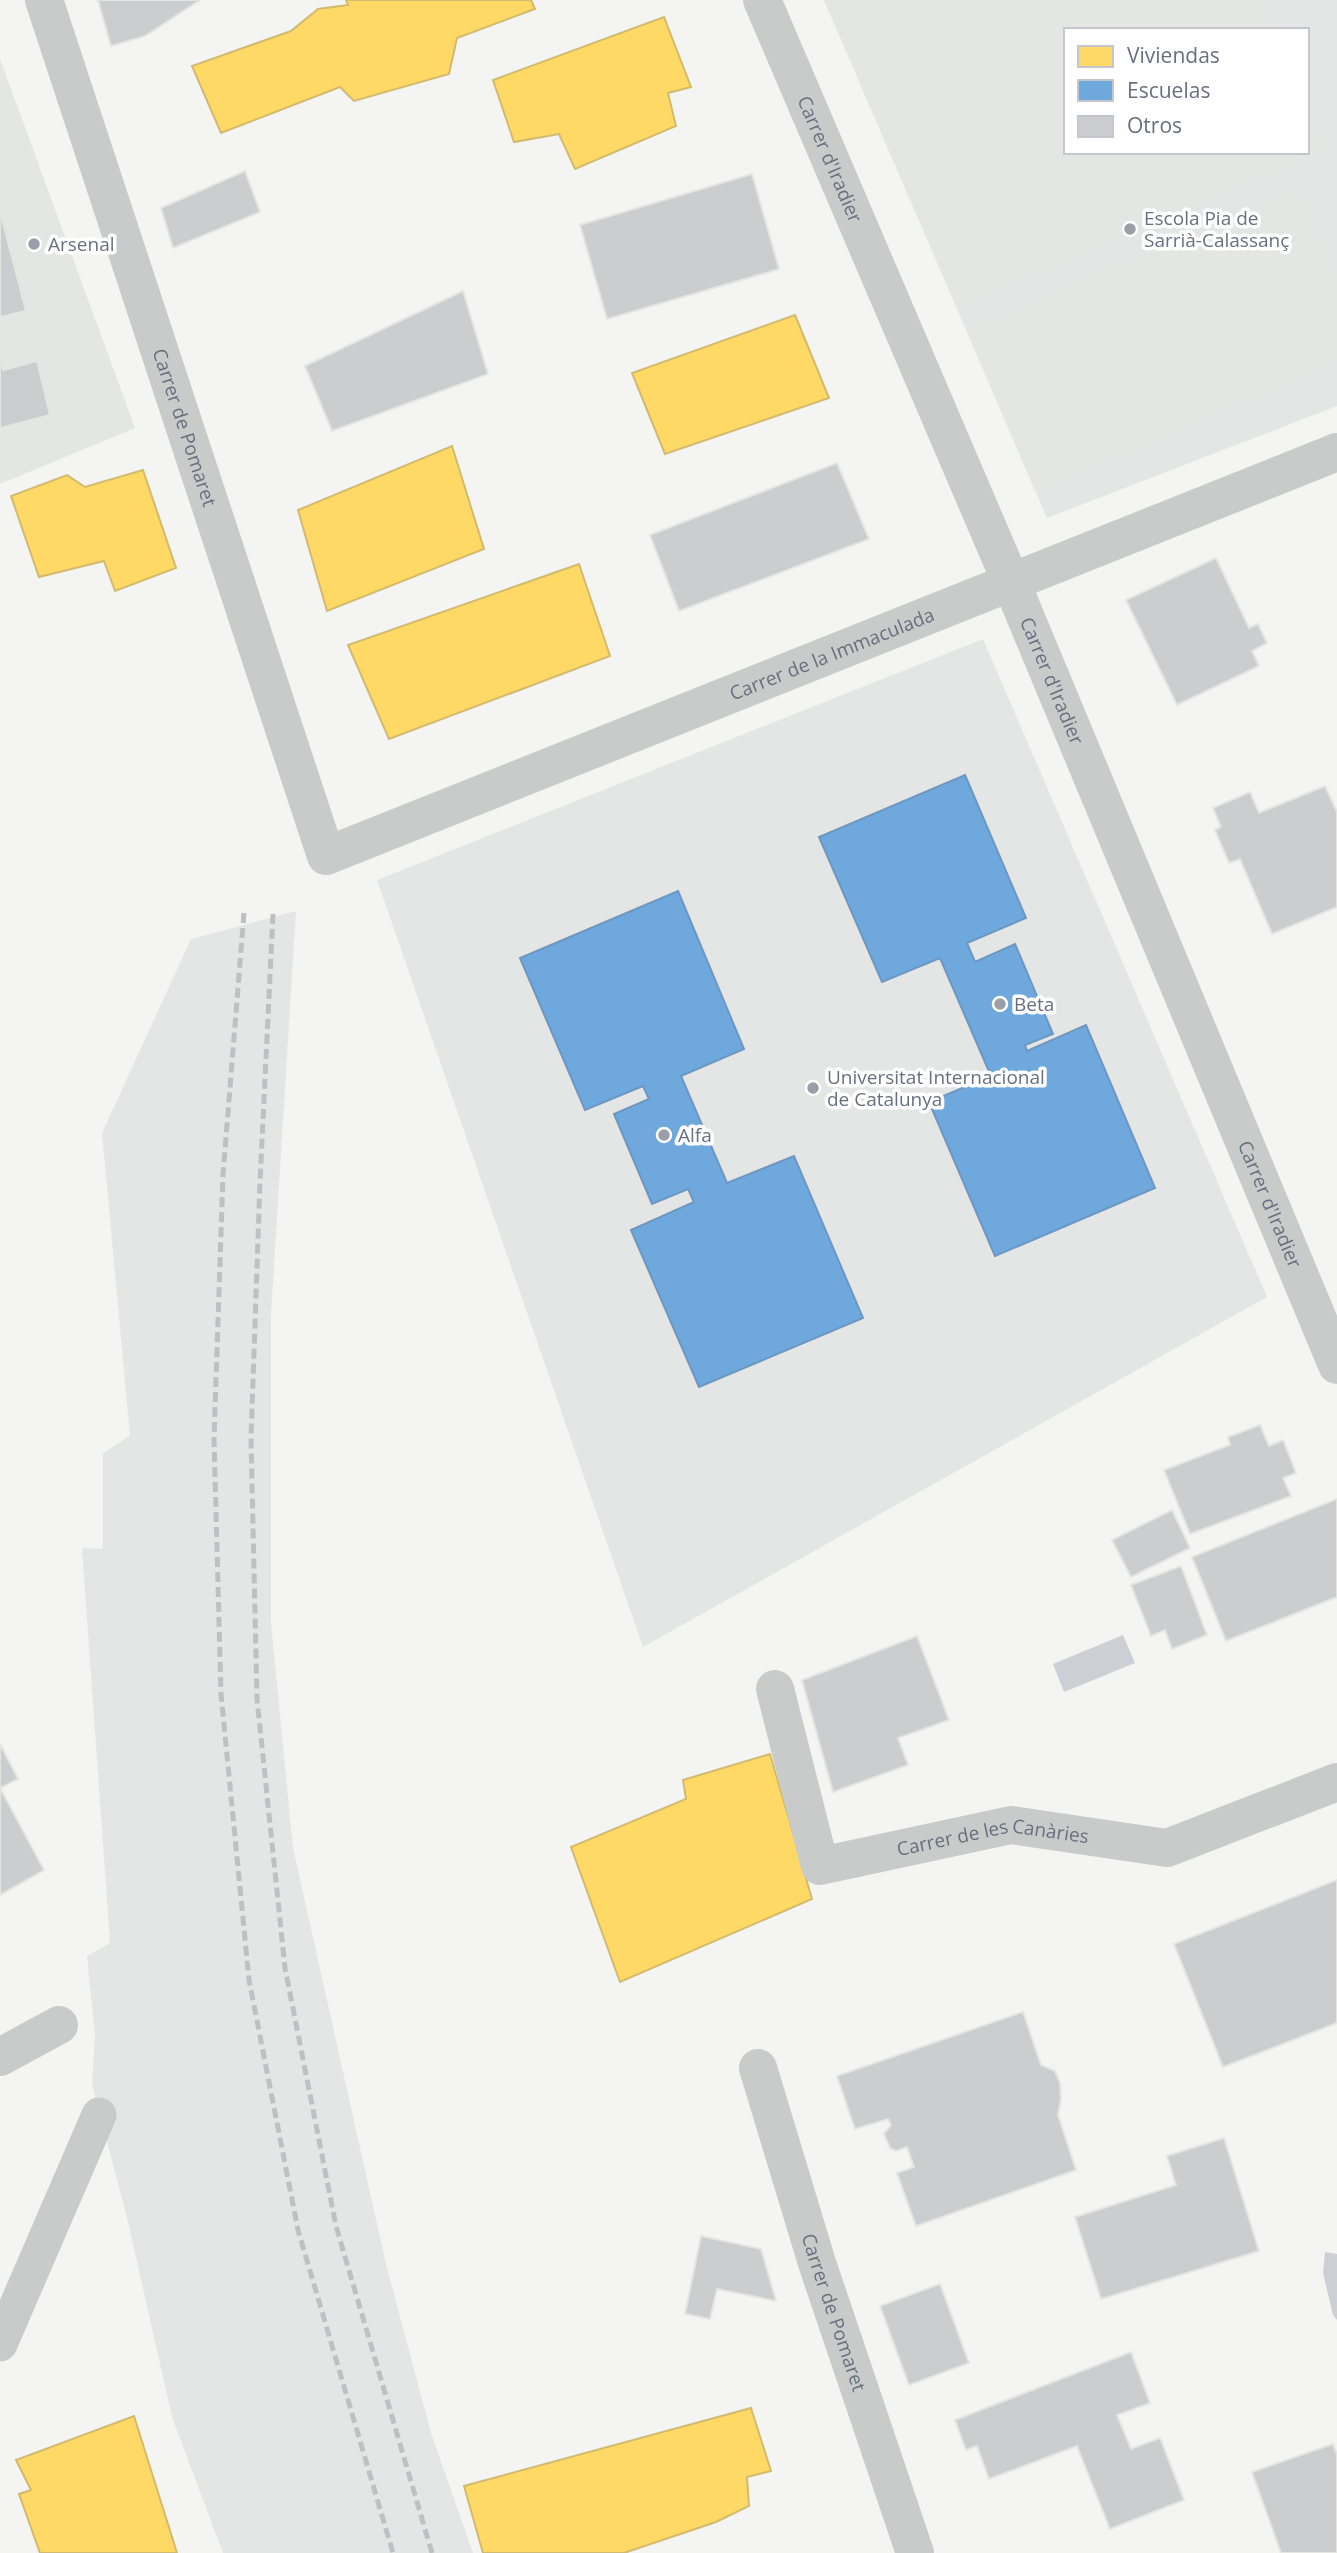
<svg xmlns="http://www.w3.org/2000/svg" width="1337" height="2553" viewBox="0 0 1337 2553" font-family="'Open Sans',sans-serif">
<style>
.built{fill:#e4e5e5;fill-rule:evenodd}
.green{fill:#e3e6e2}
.water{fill:#ccd0d4}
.homes{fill:#ffd966;stroke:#d2ba6e;stroke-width:2}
.schools{fill:#6fa8dc;stroke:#6d97c0;stroke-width:2}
.building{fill:#cccdce;stroke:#e4e4e2;stroke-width:2}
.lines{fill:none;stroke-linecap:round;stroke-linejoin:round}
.lane{stroke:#c9caca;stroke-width:35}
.street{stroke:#c9caca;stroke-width:38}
.rail{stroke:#bfc0c2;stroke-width:5;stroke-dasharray:10 5;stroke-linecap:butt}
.poi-dot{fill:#999ea8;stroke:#fff;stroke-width:2.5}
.labels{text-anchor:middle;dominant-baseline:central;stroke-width:7;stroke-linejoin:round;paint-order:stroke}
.street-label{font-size:19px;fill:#68707f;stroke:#fff}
.poi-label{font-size:19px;fill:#68707f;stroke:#fff;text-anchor:start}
</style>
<rect width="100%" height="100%" fill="#f4f4f3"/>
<path class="built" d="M 824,0 L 1337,0 L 1337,406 L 1047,518 ZM 1066,30 L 1307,30 L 1307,152 L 1066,152 Z
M 983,639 L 1267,1297 L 643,1647 L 377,880 Z
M 296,911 L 271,1314 L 271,1623 L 293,1848 L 386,2264 L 431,2433 L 473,2553 L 223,2553 L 172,2417 L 128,2222 L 92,2084 L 95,2035 L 87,1956 L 110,1943 L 82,1548 L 103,1549 L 103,1453 L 130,1436 L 102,1133 L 191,939 Z"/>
<path class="green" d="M 824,0 L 1261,0 L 1274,30 L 1066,30 L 1066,152 L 1307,152 L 1307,105 L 1326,147 L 956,306 Z
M 0,59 L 135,428 L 0,484 Z
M 1300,188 L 1337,275 L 1337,360 L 1035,490 L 967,332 Z"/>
<path class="water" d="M 1123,1635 L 1135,1663 L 1064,1692 L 1053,1664 Z
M 1325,2252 L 1337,2254 L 1337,2320 L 1333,2315 L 1323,2273 Z"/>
<path class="homes" d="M 346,0 L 531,0 L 535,9 L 457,38 L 449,74 L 354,101 L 340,87 L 221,133 L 192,66 L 291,31 L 318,9 L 348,5 Z
M 664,17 L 691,87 L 668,93 L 676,126 L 575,169 L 559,134 L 514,142 L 493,80 Z
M 795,315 L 829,398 L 665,454 L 632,373 Z
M 452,446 L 484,549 L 327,611 L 298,510 Z
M 143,470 L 176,568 L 115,591 L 104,561 L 39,577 L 11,496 L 67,475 L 85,487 Z
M 579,564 L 610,656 L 389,739 L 348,645 Z
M 770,1754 L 812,1899 L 620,1982 L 571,1847 L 686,1799 L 683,1780 Z
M 751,2408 L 771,2471 L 747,2477 L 749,2506 L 716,2522 L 624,2553 L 483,2553 L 464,2486 Z
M 134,2416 L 177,2553 L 40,2553 L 19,2494 L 31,2490 L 16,2460 Z"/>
<path class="schools" d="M 965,775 L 1026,918 L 967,943 L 975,962 L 1015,944 L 1053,1034 L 1025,1045 L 1027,1051 L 1086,1025 L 1155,1188 L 995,1256 L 929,1102 L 991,1076 L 940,958 L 882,982 L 819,837 Z
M 678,891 L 744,1049 L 681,1076 L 727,1183 L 794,1156 L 863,1318 L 699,1387 L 631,1230 L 694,1202 L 688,1189 L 652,1204 L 614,1114 L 649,1099 L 643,1086 L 585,1110 L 520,958 Z"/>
<path class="building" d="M 98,0 L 200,0 L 145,36 L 111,46 Z
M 245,171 L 260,212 L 173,248 L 161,208 Z
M 752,174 L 779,269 L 607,319 L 580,225 Z
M 0,211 L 26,311 L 0,317 Z
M 463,291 L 488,374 L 332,431 L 305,366 Z
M 0,360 L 3,370 L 37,361 L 50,415 L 0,428 Z
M 837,463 L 869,539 L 679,611 L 650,535 Z
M 1216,558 L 1249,628 L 1258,624 L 1267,643 L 1252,651 L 1259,666 L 1177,705 L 1126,600 Z
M 1325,786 L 1337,812 L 1337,907 L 1272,934 L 1240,859 L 1229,863 L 1215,830 L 1221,827 L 1213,808 L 1250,792 L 1259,813 Z
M 1260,1425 L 1269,1446 L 1283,1440 L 1296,1473 L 1283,1478 L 1291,1496 L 1190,1534 L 1164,1470 L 1230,1445 L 1228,1437 Z
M 1337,1499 L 1337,1597 L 1226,1641 L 1192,1557 Z
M 1172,1510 L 1190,1548 L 1131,1577 L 1112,1540 Z
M 1181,1566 L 1207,1635 L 1172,1649 L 1165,1630 L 1151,1636 L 1131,1585 Z
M 917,1636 L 949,1720 L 898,1738 L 908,1765 L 833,1792 L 802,1680 Z
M 0,1744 L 18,1779 L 0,1788 Z
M 0,1788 L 44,1870 L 0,1895 Z
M 1337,1880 L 1337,2023 L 1223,2067 L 1174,1944 Z
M 1023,2012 L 1041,2065 L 1055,2071 L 1060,2083 L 1061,2099 L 1058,2115 L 1076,2170 L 916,2226 L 897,2173 L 914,2167 L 907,2147 L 896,2151 L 890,2148 L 884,2134 L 891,2125 L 888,2119 L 855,2129 L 837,2076 Z
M 1224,2138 L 1259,2251 L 1101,2299 L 1075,2217 L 1176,2185 L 1167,2156 Z
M 701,2236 L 761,2249 L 776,2301 L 717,2289 L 710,2319 L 685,2314 Z
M 940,2284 L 969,2363 L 909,2385 L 880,2306 Z
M 1131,2352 L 1150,2403 L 1117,2415 L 1131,2449 L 1160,2438 L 1184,2500 L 1110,2529 L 1077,2446 L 989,2479 L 977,2446 L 966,2450 L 955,2420 Z
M 1333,2444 L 1337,2455 L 1337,2553 L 1281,2553 L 1252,2472 Z"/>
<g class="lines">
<path class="lane" d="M 0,2344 L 99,2115"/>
<g class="street">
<path id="s1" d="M 44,0 L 326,856 L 1337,452"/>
<path id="s2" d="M 762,0 L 1011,582 L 1337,1365"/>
<path id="s3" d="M 775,1689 L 820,1866 L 1011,1825 L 1167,1848 L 1337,1782"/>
<path d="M 0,2057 L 59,2025"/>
<path id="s4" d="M 758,2068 L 817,2263 L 915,2553"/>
</g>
<path class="rail" d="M 244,913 L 223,1175 L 214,1438 L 221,1694 L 249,1980 L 298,2230 L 393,2553
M 273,914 L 260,1182 L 251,1438 L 257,1699 L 285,1968 L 336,2226 L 432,2553"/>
</g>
<g class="poi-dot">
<circle cx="1130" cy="229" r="7"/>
<circle cx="34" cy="244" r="7"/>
<circle cx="1000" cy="1004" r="7"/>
<circle cx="813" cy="1088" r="7"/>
<circle cx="664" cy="1135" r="7"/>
</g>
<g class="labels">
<g class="street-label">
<text stroke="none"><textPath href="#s2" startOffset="173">Carrer d'Iradier</textPath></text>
<text stroke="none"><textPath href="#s1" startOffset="450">Carrer de Pomaret</textPath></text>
<text stroke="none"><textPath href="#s1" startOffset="1446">Carrer de la Immaculada</textPath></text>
<text stroke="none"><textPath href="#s2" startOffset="740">Carrer d'Iradier</textPath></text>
<text stroke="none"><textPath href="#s2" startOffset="1307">Carrer d'Iradier</textPath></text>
<text stroke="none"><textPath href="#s3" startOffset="359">Carrer de les Canàries</textPath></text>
<text stroke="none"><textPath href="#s4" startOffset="256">Carrer de Pomaret</textPath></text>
</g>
<g class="poi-label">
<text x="1144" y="218">Escola Pia de<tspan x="1144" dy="22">Sarrià-Calassanç</tspan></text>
<text x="48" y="244">Arsenal</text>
<text x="1014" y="1004">Beta</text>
<text x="827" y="1077">Universitat Internacional<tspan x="827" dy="22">de Catalunya</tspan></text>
<text x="678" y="1135">Alfa</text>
</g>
</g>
<rect x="1064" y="28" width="245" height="126" fill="#ffffff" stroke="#c3c6cc" stroke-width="2"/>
<rect x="1078" y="46" width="35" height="21" fill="#ffd966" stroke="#c3c6cc" stroke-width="2"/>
<text x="1127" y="63" font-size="21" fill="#68707f">Viviendas</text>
<rect x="1078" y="80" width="35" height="21" fill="#6fa8dc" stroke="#c3c6cc" stroke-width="2"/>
<text x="1127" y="98" font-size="21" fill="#68707f">Escuelas</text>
<rect x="1078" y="116" width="35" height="21" fill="#cccdce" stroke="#c3c6cc" stroke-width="2"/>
<text x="1127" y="133" font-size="21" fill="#68707f">Otros</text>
</svg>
